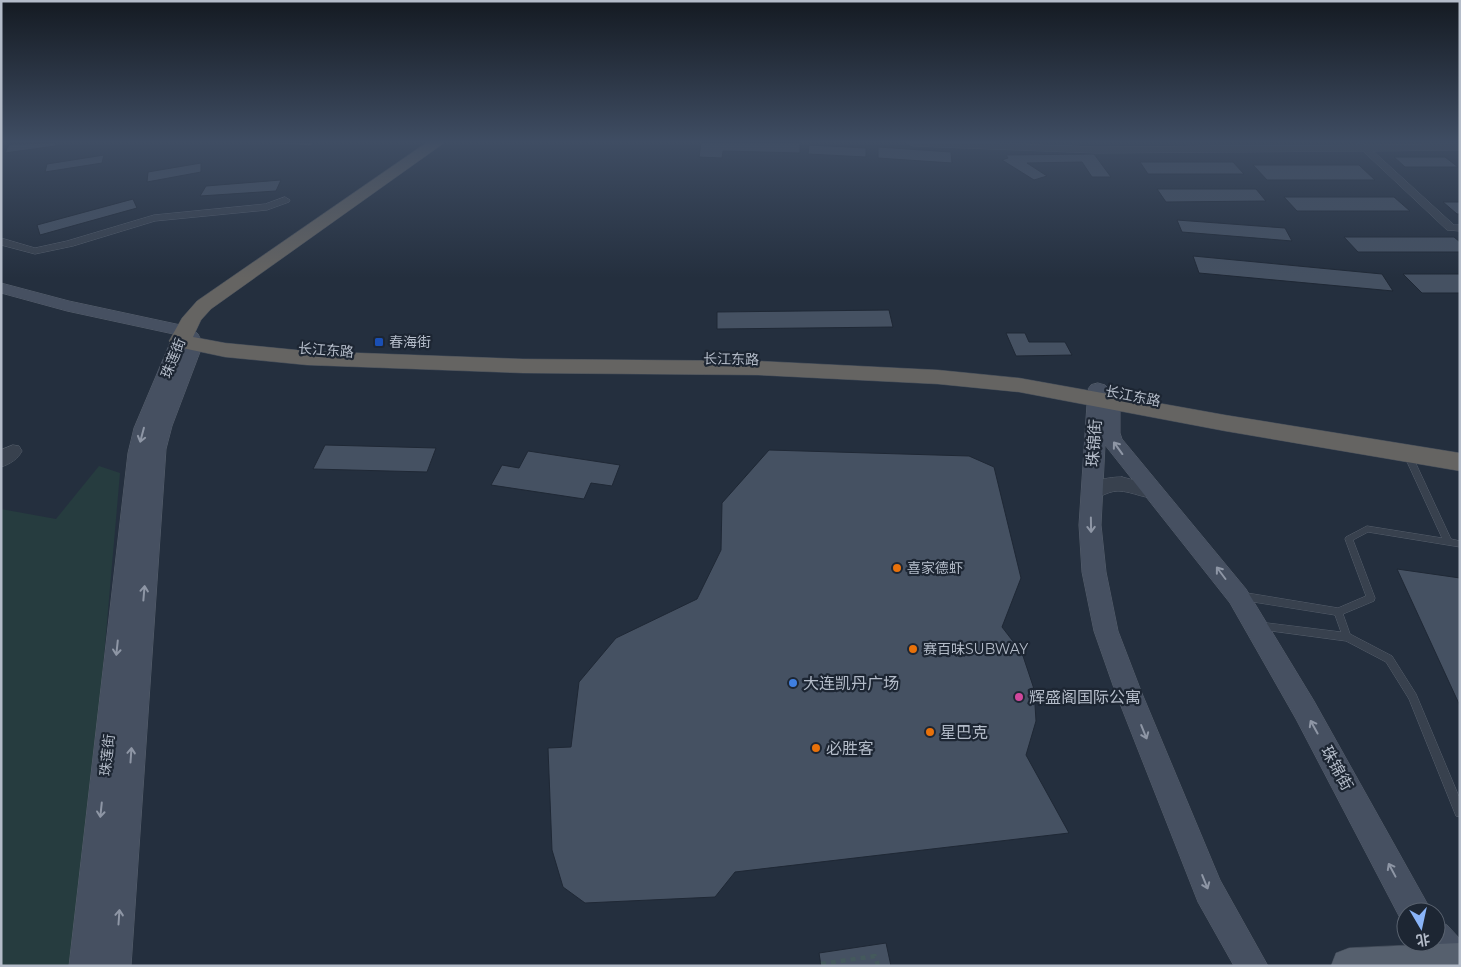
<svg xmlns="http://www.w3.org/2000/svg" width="1461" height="967" viewBox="0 0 1461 967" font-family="Montserrat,'Noto Sans SC',sans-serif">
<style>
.green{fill:#263c3f}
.building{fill:#455162;stroke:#1f2835}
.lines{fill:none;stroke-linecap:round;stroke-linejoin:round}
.service-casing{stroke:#565f6c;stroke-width:1}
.minor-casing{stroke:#565f6c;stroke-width:1}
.tertiary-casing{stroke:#565f6c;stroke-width:1}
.secondary-casing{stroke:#565f6c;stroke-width:1}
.primary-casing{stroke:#414a57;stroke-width:1}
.trunk-casing{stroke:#434c59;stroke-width:1}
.path{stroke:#44595c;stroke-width:4.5;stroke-dasharray:5 5;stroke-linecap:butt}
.service{fill:#38414e;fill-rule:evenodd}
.minor{fill:#38414e;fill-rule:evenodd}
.tertiary{fill:#38414e;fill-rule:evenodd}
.secondary{fill:#465061;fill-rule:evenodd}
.primary{fill:#56606e;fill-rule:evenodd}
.trunk{fill:#656462;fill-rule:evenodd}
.oneway{stroke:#8e96a5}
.transit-dot{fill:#1a4fb4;stroke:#1d2633;stroke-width:2}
.food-dot{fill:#e8710a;stroke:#1d2633;stroke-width:2}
.shop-dot{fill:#3f7fe0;stroke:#1d2633;stroke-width:2}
.hotel-dot{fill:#d1479c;stroke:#1d2633;stroke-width:2}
.labels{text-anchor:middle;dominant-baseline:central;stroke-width:4.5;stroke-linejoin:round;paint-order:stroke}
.poi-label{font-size:14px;fill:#b4bcc9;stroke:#1d2633;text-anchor:start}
.street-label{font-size:14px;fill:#b4bcc9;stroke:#1d2633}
.near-street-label{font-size:16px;fill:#b4bcc9;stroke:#1d2633}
.near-poi-label{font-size:16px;fill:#b4bcc9;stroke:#1d2633;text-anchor:start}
</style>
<rect width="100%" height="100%" fill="#242f3e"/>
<path class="green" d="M 99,466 L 120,473 L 77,966 L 1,966 L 1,509 L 56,519 Z"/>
<path class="building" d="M 56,143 L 55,146 L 5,153 L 9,144 Z
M 277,143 L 314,143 L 312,146 L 276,144 Z
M 701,143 L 800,143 L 800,153 L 723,151 L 722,158 L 699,157 Z
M 809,145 L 866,148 L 866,157 L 808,154 Z
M 878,147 L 951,152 L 952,163 L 878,158 Z
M 1094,154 L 1111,177 L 1092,177 L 1082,162 L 1027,163 L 1047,176 L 1034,180 L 1002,160 L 1008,158 L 1006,155 Z
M 104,155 L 102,163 L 45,172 L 47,164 Z
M 1394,157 L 1445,157 L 1458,167 L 1405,167 Z
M 1140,162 L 1233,162 L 1244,174 L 1148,174 Z
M 201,163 L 201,172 L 147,182 L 148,172 Z
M 1253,165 L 1359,165 L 1375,180 L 1267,180 Z
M 281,180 L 276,191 L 200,196 L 206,186 Z
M 1157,189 L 1256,189 L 1266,201 L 1166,202 Z
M 1284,197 L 1394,197 L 1410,211 L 1297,211 Z
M 133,199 L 137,208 L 40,235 L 37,225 Z
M 1443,202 L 1460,202 L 1460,214 L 1457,214 Z
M 1177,220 L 1285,228 L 1292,241 L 1182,232 Z
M 1344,237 L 1454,237 L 1460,242 L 1460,252 L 1358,252 Z
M 1193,256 L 1382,274 L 1393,291 L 1199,273 Z
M 1403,274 L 1460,274 L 1460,293 L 1422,293 Z
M 889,310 L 893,327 L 717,329 L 717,312 Z
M 1006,333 L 1025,333 L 1029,342 L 1065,342 L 1072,355 L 1016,356 Z
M 325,445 L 436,448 L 427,472 L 313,469 Z
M 769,450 L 969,456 L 994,467 L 1021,578 L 1002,627 L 1022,653 L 1034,689 L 1036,721 L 1026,755 L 1069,833 L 735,872 L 715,897 L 585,903 L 563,887 L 552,850 L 548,748 L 571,747 L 579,682 L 616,638 L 697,599 L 721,550 L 722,503 Z
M 528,451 L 620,465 L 612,486 L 591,483 L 584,499 L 491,485 L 502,465 L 519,468 Z
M 1397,569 L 1460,578 L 1460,706 Z
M 886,943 L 891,966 L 821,966 L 819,953 Z"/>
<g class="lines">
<defs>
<path id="service" d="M 1407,450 L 1411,453 L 1451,539 L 1460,541 L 1460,547 L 1368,532 L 1353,540 L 1375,598 L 1374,601 L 1343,614 L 1350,634 L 1392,656 L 1416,694 L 1460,799 L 1460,817 L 1456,816 L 1409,699 L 1386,662 L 1346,641 L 1256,629 L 1255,626 L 1256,623 L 1259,622 L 1341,632 L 1335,615 L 1241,600 L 1238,598 L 1237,596 L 1238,594 L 1241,592 L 1338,608 L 1366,596 L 1345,539 L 1346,537 L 1367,526 L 1442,538 L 1403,453 Z"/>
<path id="minor" d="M 908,143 L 989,143 L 1096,147 L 1357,145 L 1357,143 L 1367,145 L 1460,144 L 1460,150 L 1373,151 L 1454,225 L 1460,225 L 1460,231 L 1447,230 L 1363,151 L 1096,153 L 913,146 Z
M 285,197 L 290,200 L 289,202 L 267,210 L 155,221 L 73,246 L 35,254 L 1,245 L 1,238 L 35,248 L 67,241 L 154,215 L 265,204 Z"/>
<path id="tertiary" d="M 13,445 L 19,446 L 22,451 C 18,459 10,464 1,467 L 1,450 Z
M 1122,477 L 1161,487 L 1163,492 L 1161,497 C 1147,501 1133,491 1118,491 C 1105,491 1097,502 1084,498 L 1082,493 C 1088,480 1109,477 1122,477 Z"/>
<path id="secondary" d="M 1,283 L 69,301 L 190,327 L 198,334 L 203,344 L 172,426 L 166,449 L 131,966 L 69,966 L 128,453 L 134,428 L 170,343 L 173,339 L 181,338 L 178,335 L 67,311 L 1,293 Z
M 1098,383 L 1105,385 L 1120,401 L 1120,433 L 1122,439 L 1246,589 L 1314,701 L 1432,912 L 1406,912 L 1406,924 L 1399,916 L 1296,719 L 1230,603 L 1105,445 L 1101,525 L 1106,572 L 1118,631 L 1141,691 L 1220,880 L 1268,966 L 1234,966 L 1198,902 L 1115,691 L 1094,631 L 1082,572 L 1079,525 L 1087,404 L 1090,399 L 1096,398 L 1088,389 L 1091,385 Z
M 1436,920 L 1447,925 L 1460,939 L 1460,966 L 1440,966 L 1422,942 L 1436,942 Z"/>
<path id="primary" d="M 1460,943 L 1460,966 L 1331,966 L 1336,953 L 1349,948 Z"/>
<path id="trunk" d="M 426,143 L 444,143 L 211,309 L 201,320 L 193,337 L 225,343 L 307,351 L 523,359 L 758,361 L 938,370 L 1019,378 L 1225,415 L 1460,453 L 1460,471 L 1225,431 L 1019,392 L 938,384 L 758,375 L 523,373 L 307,365 L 225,357 L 173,346 L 169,341 L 182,318 L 197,301 Z"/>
</defs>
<use href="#service" class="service-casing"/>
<use href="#minor" class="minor-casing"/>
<use href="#tertiary" class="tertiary-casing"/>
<use href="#secondary" class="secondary-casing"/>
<use href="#primary" class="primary-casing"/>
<use href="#trunk" class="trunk-casing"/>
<path class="path" d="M 821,964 L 875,956 L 878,966"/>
<use href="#service" class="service"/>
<use href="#minor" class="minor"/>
<use href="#tertiary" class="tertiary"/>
<use href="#secondary" class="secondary"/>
<use href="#primary" class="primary"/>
<use href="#trunk" class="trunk"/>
</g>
<defs><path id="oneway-shaft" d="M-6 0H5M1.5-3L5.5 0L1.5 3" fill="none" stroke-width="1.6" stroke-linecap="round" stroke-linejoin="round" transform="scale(1.25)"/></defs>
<g class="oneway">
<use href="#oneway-shaft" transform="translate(142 435) rotate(105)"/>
<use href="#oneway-shaft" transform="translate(1118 448) rotate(-126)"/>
<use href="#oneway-shaft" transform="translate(1091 525) rotate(89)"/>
<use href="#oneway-shaft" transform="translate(1221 573) rotate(-127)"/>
<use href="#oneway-shaft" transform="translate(144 593) rotate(-85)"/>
<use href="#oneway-shaft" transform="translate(117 648) rotate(96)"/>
<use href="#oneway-shaft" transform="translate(1314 727) rotate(-119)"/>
<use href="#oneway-shaft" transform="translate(1144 732) rotate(68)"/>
<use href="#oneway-shaft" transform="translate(131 755) rotate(-86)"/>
<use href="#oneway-shaft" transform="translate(101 810) rotate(96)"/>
<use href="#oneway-shaft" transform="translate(1392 870) rotate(-118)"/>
<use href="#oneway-shaft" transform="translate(1205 882) rotate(68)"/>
<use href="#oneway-shaft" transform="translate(119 917) rotate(-86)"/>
</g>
<linearGradient id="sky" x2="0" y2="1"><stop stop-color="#141a22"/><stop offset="0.51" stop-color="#3f4d63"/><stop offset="1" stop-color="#3f4d63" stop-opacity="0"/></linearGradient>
<rect width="1461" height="278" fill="url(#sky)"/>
<rect class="transit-dot" x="374" y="337" width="10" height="10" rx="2.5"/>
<g class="food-dot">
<circle cx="897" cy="568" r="5"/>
<circle cx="913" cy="649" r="5"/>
<circle cx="930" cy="732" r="5"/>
<circle cx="816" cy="748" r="5"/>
</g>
<circle class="shop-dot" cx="793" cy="683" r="5"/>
<circle class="hotel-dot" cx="1019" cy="697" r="5"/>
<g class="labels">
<g class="poi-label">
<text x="389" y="342">春海街</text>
<text x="907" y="568">喜家德虾</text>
<text x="923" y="649">赛百味SUBWAY</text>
</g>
<g class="street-label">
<text transform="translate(326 350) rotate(4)">长江东路</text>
<text transform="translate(173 358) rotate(-68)">珠莲街</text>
<text transform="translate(731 359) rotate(1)">长江东路</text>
<text transform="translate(1133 396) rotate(11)">长江东路</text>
<text transform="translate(107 755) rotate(-84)">珠莲街</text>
</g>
<g class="near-street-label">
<text transform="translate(1094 443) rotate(-86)">珠锦街</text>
<text transform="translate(1337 768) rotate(61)">珠锦街</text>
</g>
<g class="near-poi-label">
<text x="803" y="683">大连凯丹广场</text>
<text x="1029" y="697">辉盛阁国际公寓</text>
<text x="940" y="732">星巴克</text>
<text x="826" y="748">必胜客</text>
</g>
</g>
<rect width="1461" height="967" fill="none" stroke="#b4bcc9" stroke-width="5"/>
<g transform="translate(1421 927) rotate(171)"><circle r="24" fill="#1d2633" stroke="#59626f"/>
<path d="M0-4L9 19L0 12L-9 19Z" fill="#8ab4f8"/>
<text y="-8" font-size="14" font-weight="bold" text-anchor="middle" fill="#b4bcc9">北</text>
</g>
</svg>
